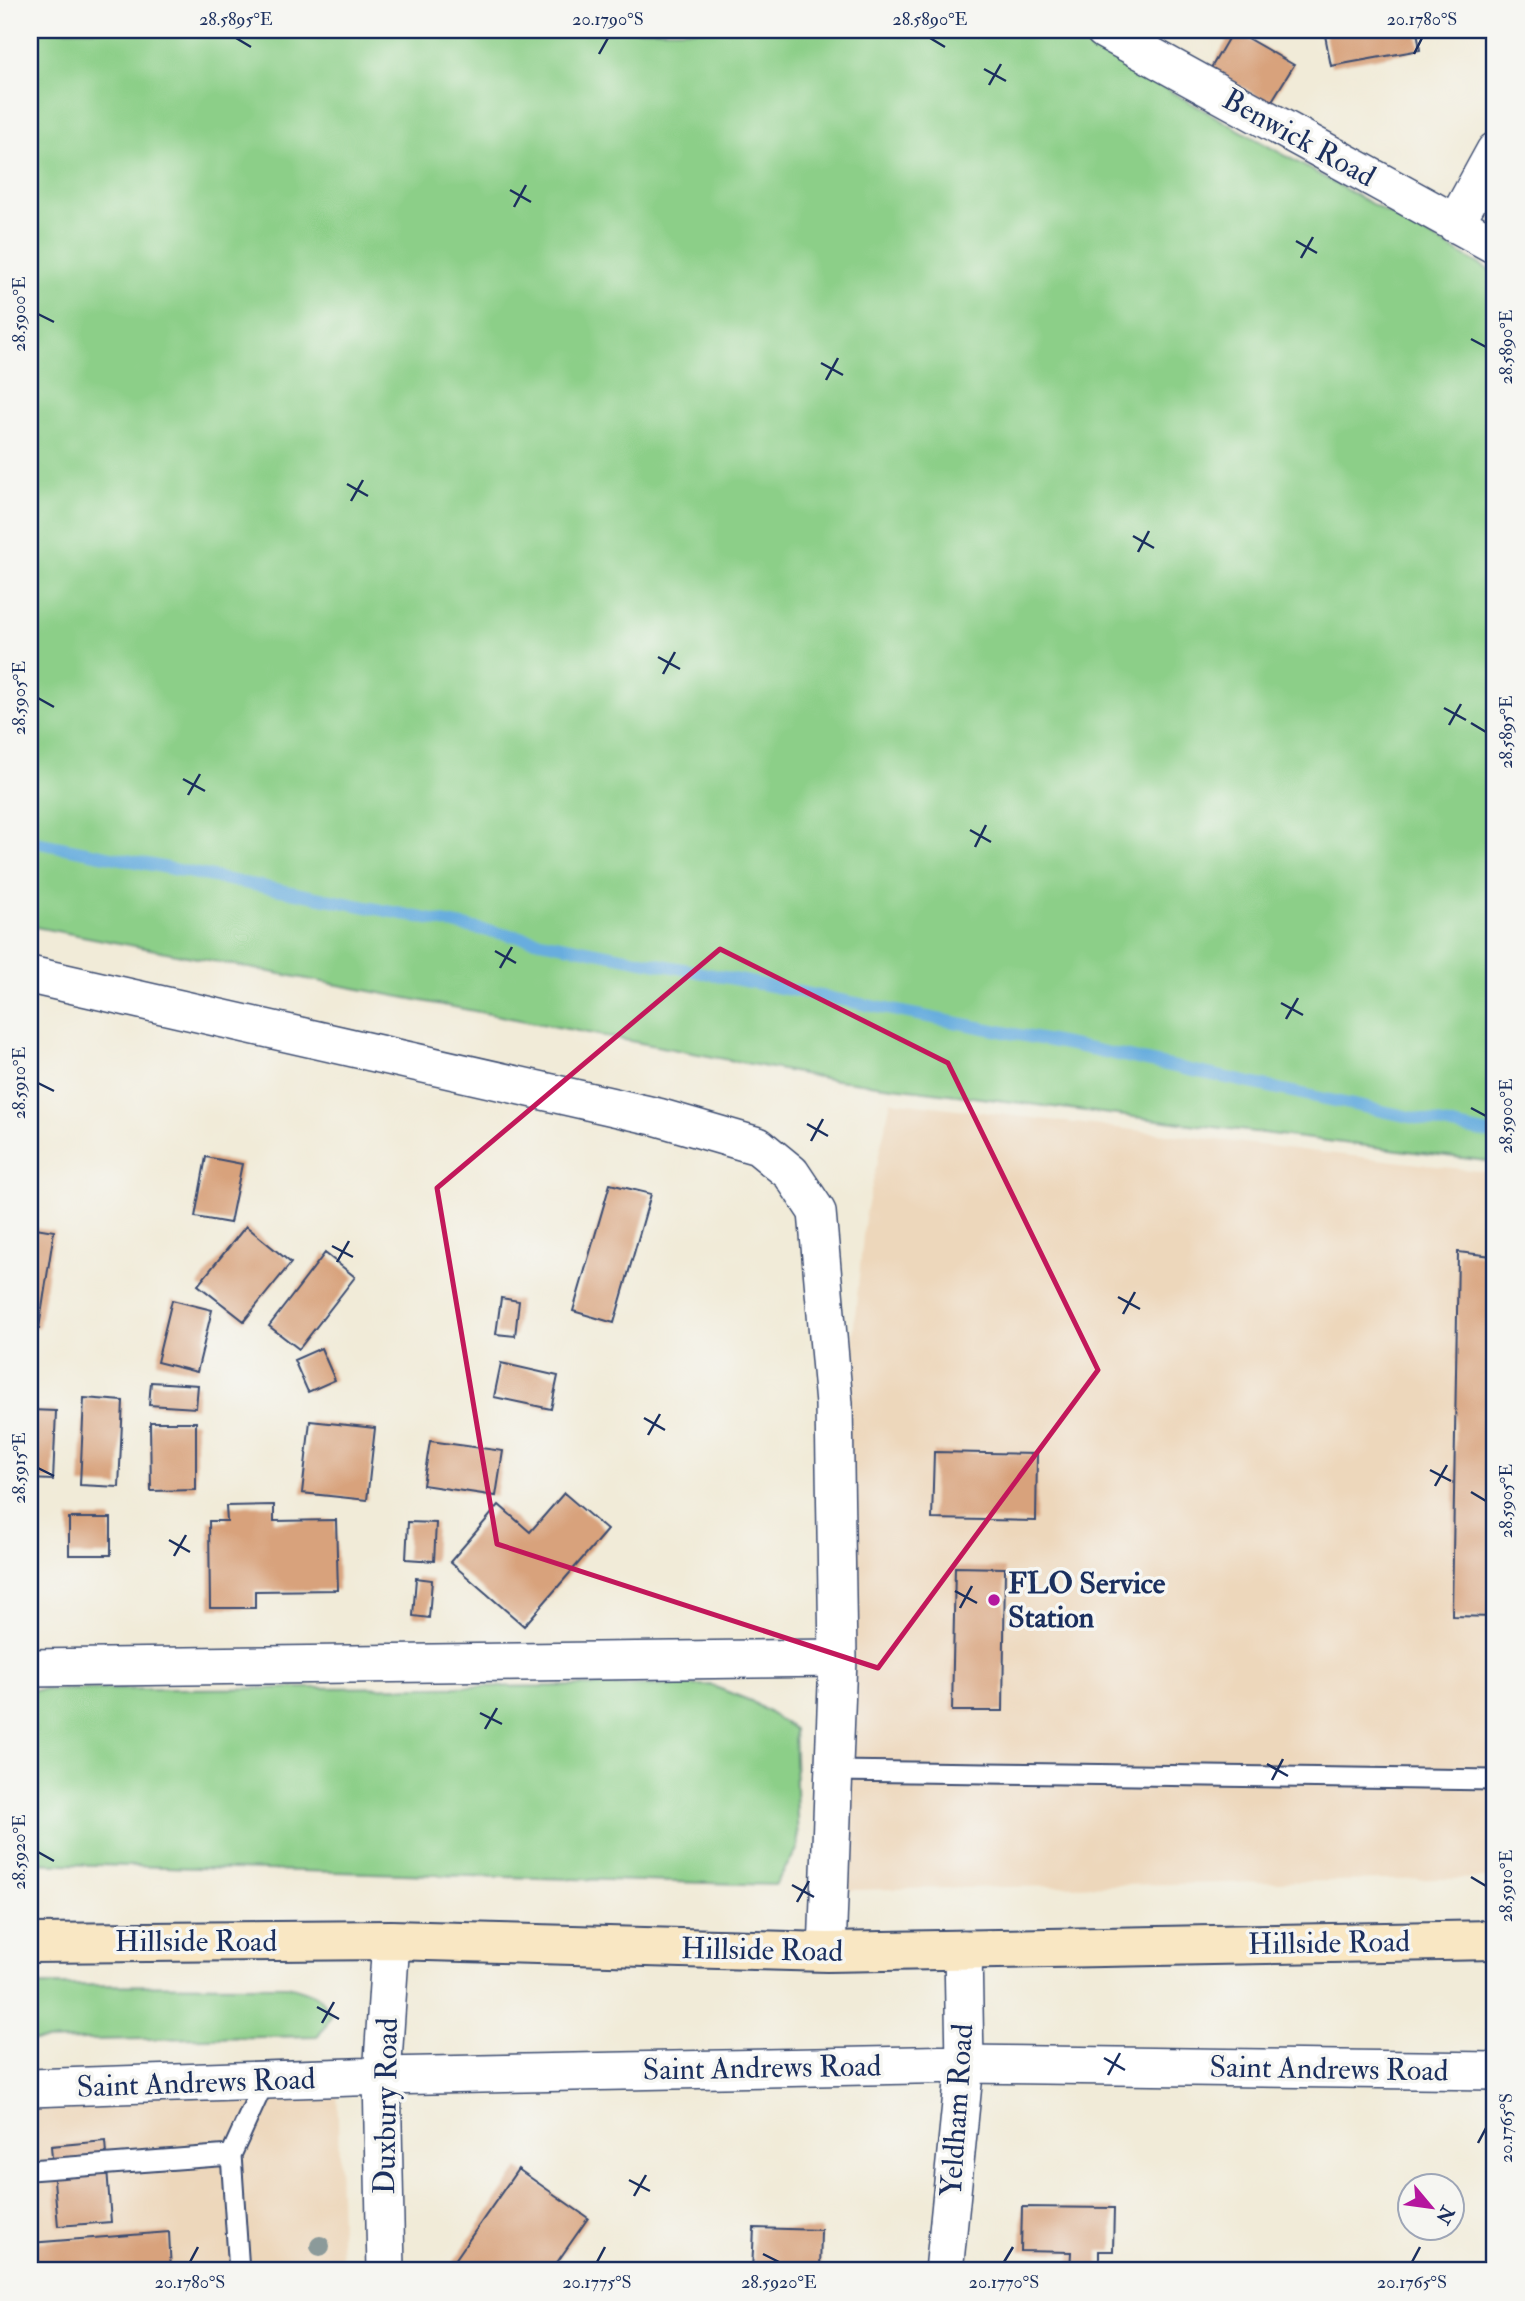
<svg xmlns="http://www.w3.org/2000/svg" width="1525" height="2301" viewBox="0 0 1525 2301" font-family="'IM FELL Double Pica',serif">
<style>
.built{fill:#edd7bb}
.green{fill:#8ccf88;stroke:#547f73;stroke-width:2}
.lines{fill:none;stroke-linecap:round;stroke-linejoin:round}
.stream{stroke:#68adde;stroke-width:12}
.building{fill:#d8a27c}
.lane-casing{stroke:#3b4b70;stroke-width:23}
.street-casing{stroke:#3b4b70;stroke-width:40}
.secondary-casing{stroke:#3b4b70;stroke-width:42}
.lane{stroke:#fff;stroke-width:19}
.street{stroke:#fff;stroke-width:37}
.secondary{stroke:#f9e7c3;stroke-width:38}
.tree{fill:#8b9a9a}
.marked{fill:none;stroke:#c2185b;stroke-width:5;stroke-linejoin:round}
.ticks{fill:none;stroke:#1b2f5e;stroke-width:2.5}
.poi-dot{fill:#b5179e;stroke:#f6f6f2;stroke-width:2.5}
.labels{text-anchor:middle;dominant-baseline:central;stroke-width:7;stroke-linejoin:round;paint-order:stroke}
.street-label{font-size:30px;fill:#1b2f5e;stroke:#f6f6f2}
.poi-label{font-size:30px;font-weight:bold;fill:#1b2f5e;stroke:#f6f6f2;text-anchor:start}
.neatline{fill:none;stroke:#1b2f5e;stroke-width:2.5}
.ticks-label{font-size:18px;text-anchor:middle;fill:#1b2f5e}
</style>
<rect width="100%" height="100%" fill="#f6f6f2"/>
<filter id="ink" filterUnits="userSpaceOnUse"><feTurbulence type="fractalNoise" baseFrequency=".0143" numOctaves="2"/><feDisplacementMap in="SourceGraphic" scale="14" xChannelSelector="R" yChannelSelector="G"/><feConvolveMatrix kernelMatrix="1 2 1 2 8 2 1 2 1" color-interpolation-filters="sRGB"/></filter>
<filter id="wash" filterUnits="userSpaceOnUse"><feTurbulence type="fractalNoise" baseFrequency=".00686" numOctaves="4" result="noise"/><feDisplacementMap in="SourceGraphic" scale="28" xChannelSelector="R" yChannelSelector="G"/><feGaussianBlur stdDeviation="1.57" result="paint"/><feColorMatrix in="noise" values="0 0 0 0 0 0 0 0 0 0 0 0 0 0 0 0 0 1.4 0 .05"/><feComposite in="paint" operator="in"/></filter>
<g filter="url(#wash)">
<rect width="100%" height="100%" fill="#f1ebd8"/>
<path class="built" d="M 891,1101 L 1495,1173 L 1495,1878 L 843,1890 L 847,1395 L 865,1217 Z
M 337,2081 L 342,2271 L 30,2271 L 30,2097 Z"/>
<path class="green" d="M 30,30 L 1061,30 L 1495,273 L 1495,1162 L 829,1079 L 30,926 Z
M 1492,1256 L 1495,1256 L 1495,1394 L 1488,1394 Z
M 710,1685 L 751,1701 L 794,1729 L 798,1848 L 775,1885 L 30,1863 L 30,1690 Z
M 30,1985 L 288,1986 C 309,1992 322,1994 331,2015 L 325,2028 L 317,2036 L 30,2041 Z"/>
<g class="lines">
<path class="stream" d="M 30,841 L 1081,1047 L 1495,1135"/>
</g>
<g id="blocks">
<path class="building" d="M 1233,30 L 1294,65 L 1270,104 L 1211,68 Z
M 1324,30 L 1417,30 L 1420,50 L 1331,66 Z
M 206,1157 L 242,1164 L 230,1223 L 195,1217 Z
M 610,1184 L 651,1194 L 614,1323 L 573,1311 Z
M 246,1226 L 291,1263 L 244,1321 L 198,1285 Z
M 30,1227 L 54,1231 L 39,1328 L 30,1326 Z
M 1458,1252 L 1492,1256 L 1488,1394 L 1495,1394 L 1495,1617 L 1452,1616 Z
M 325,1253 L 355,1277 L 299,1349 L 269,1326 Z
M 501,1298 L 519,1301 L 515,1336 L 496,1334 Z
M 172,1300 L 212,1310 L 197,1372 L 157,1362 Z
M 321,1348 L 335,1380 L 308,1392 L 294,1360 Z
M 501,1363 L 558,1376 L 551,1409 L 494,1397 Z
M 151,1382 L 198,1385 L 196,1408 L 149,1405 Z
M 84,1398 L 123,1401 L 119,1487 L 80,1485 Z
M 30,1410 L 56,1411 L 53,1480 L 30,1479 Z
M 310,1421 L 375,1428 L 367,1500 L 302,1493 Z
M 150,1422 L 196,1422 L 196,1490 L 151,1491 Z
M 430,1441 L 503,1451 L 496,1496 L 423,1485 Z
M 934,1452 L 1037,1454 L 1036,1521 L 932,1519 Z
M 564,1493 L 607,1530 L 524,1626 L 450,1562 L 499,1505 L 530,1532 Z
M 274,1505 L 274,1521 L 336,1520 L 338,1590 L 255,1591 L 255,1608 L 210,1608 L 209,1521 L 227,1521 L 226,1506 Z
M 69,1518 L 111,1518 L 111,1555 L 69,1555 Z
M 408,1522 L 436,1523 L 434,1561 L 406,1559 Z
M 955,1567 L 1005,1568 L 1003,1711 L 952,1711 Z
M 416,1578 L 432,1580 L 429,1618 L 413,1616 Z
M 105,2141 L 111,2222 L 58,2226 L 51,2146 Z
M 518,2169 L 588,2218 L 551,2271 L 465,2271 L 453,2263 Z
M 1022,2207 L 1114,2208 L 1113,2251 L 1099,2251 L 1099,2271 L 1070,2271 L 1071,2252 L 1021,2251 Z
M 754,2228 L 821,2230 L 820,2271 L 752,2271 Z
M 169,2232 L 171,2271 L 30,2271 L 30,2243 Z"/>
</g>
</g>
<g filter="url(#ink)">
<use href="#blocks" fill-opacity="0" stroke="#3b4b70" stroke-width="2"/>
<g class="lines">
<defs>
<path id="lane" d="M 834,1771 L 1495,1780
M 231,2155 L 239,2271
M 30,2170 L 231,2155 L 265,2080"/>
<path id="street" d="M 1104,30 L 1495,245
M 1455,224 L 1495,151
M 30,975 L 658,1117 L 758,1146 L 791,1173 L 817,1212 L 834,1404 L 838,1658 L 827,1952
M 30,1668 L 838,1658
M 30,2088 L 382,2076 L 965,2064 L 1495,2071
M 386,2271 L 382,2076 L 391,1940
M 944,2271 L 965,2064 L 963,1949"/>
<path id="secondary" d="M 30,1943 L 391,1940 L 827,1952 L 1495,1940"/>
</defs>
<use href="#lane" class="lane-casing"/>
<use href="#street" class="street-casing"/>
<use href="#secondary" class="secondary-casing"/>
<use href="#lane" class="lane"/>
<use href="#street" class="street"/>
<use href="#secondary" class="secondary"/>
</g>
<circle class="tree" cx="320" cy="2246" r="10"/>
</g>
<path class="marked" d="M 720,949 L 948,1063 L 1098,1370 L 878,1668 L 497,1544 L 437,1188 Z"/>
<path class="ticks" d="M 236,38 L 251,47M 930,38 L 945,47M 599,54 L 608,38M 1414,54 L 1422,38M 984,69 L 1006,81M 989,85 L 1001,64M 510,190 L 531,202M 514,207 L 526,185M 1296,241 L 1317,253M 1301,258 L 1313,237M 38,314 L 54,322M 1471,339 L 1486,347M 821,363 L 843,375M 826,380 L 838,358M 347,484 L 368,496M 351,501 L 363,480M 1133,536 L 1154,548M 1138,552 L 1149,531M 658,657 L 680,669M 663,674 L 675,652M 38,698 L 54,707M 1444,708 L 1466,720M 1471,723 L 1486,732M 1449,725 L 1461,704M 183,779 L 205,791M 188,795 L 200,774M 970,830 L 991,842M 975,847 L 986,825M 495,951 L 516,963M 500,968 L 512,947M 1281,1003 L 1303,1015M 1286,1019 L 1298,998M 38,1083 L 54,1091M 1471,1108 L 1486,1116M 807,1124 L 828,1136M 811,1141 L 823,1119M 332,1246 L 353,1257M 337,1262 L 349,1241M 1118,1297 L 1140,1309M 1123,1314 L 1135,1292M 644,1418 L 665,1430M 648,1435 L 660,1414M 38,1468 L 54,1476M 1430,1470 L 1451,1481M 1435,1486 L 1447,1465M 1471,1492 L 1486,1501M 169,1540 L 190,1552M 174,1556 L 186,1535M 955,1591 L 977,1603M 960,1608 L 972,1586M 480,1713 L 502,1724M 485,1729 L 497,1708M 1267,1764 L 1288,1776M 1272,1780 L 1283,1759M 38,1852 L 54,1861M 1471,1877 L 1486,1886M 792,1885 L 814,1897M 797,1902 L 809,1881M 317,2007 L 339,2019M 322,2023 L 334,2002M 1104,2058 L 1125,2070M 1108,2075 L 1120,2053M 1478,2143 L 1486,2128M 629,2180 L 650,2191M 634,2196 L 646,2175M 763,2254 L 779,2262M 190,2262 L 198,2247M 597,2262 L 605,2247M 1004,2262 L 1013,2247M 1412,2262 L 1420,2247"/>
<circle class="poi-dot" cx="994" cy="1600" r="7"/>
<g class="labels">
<g class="street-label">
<text transform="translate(1299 138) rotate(29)">Benwick Road</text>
<text x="196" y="1941">Hillside Road</text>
<text transform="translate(1329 1943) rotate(-1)">Hillside Road</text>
<text transform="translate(762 1950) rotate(1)">Hillside Road</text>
<text transform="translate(762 2068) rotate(-1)">Saint Andrews Road</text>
<text transform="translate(1329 2069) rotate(1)">Saint Andrews Road</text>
<text transform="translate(196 2083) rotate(-2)">Saint Andrews Road</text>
<text transform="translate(386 2106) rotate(-89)">Duxbury Road</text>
<text transform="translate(957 2110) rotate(-86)">Yeldham Road</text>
</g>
<g class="poi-label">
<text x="1008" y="1583">FLO Service<tspan x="1008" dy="34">Station</tspan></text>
</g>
</g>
<rect width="1525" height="2301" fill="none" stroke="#f6f6f2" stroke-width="77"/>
<g transform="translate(1431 2207) rotate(119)"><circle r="33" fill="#f6f6f2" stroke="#9ea6b7" stroke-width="2"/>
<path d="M0-5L12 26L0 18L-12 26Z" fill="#b5179e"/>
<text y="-10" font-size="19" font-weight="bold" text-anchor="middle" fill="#1b2f5e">N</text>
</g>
<rect x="38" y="38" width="1448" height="2224" class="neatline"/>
<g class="ticks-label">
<text x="236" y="25">28.5895°E</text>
<text x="608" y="25">20.1790°S</text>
<text x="930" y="25">28.5890°E</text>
<text x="1422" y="25">20.1780°S</text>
<text transform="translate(19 314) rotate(-90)" y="6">28.5900°E</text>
<text transform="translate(1506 347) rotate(-90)" y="6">28.5890°E</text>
<text transform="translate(19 698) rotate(-90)" y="6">28.5905°E</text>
<text transform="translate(1506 732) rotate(-90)" y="6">28.5895°E</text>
<text transform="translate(19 1083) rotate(-90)" y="6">28.5910°E</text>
<text transform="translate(1506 1116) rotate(-90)" y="6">28.5900°E</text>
<text transform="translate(19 1468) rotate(-90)" y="6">28.5915°E</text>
<text transform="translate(1506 1501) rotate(-90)" y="6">28.5905°E</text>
<text transform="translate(19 1852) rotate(-90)" y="6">28.5920°E</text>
<text transform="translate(1506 1886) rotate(-90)" y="6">28.5910°E</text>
<text transform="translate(1506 2128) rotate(-90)" y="6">20.1765°S</text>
<text x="190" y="2288">20.1780°S</text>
<text x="597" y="2288">20.1775°S</text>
<text x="779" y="2288">28.5920°E</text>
<text x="1004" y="2288">20.1770°S</text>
<text x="1412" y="2288">20.1765°S</text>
</g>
</svg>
